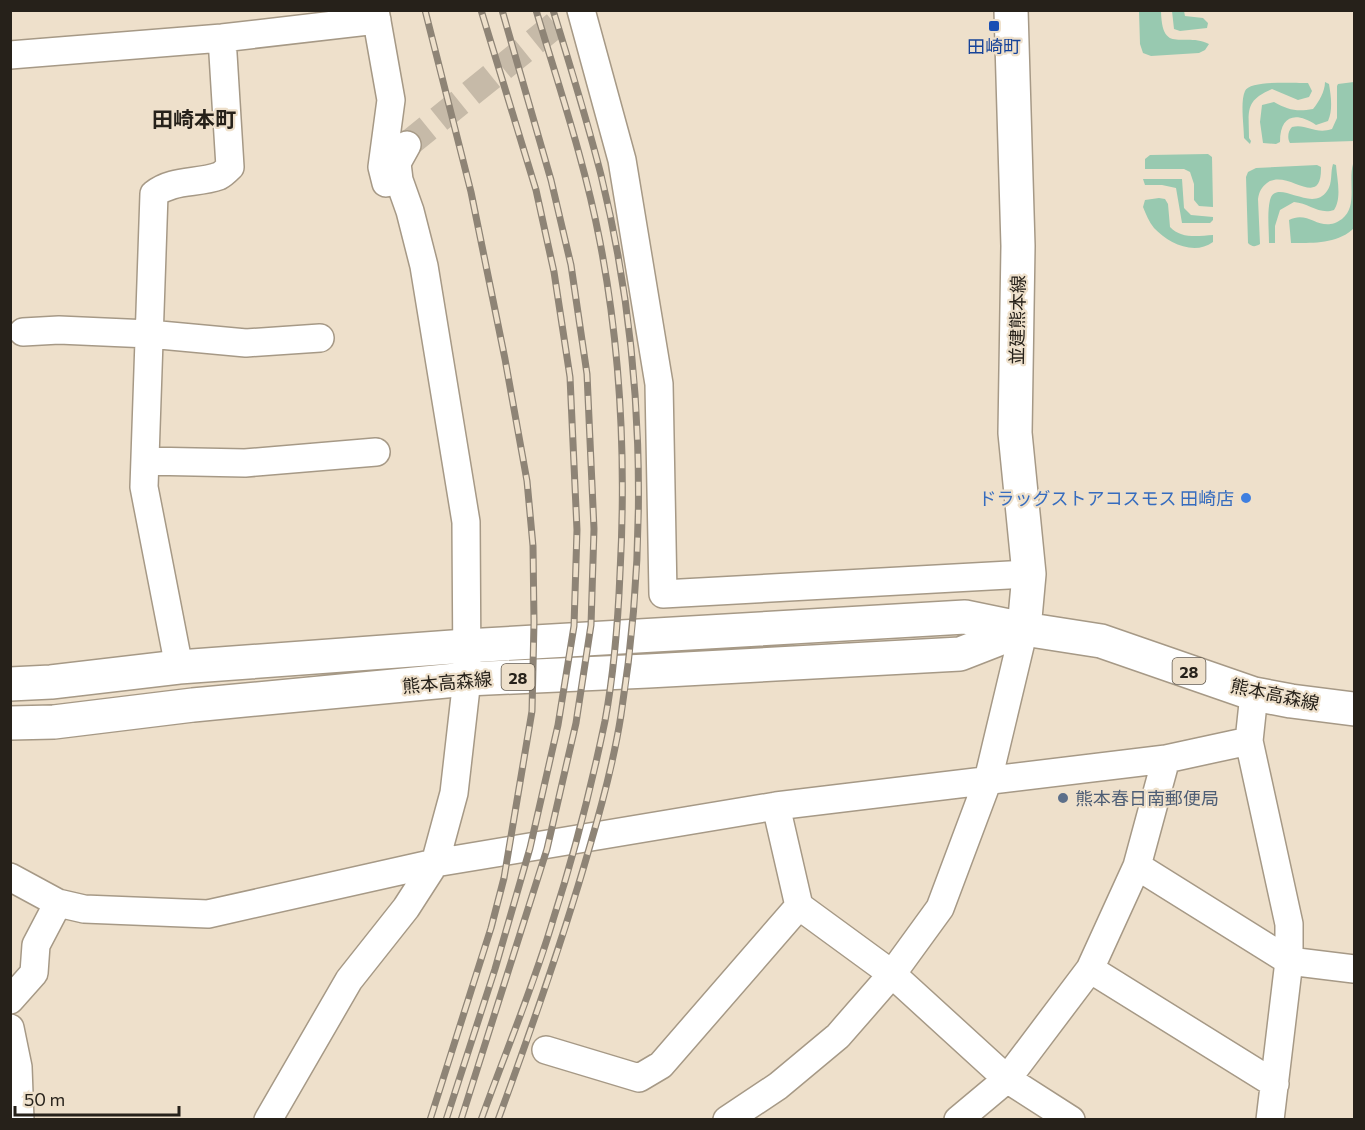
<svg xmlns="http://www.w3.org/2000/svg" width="1365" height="1130" viewBox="0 0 1365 1130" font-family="Commissioner,'Noto Sans JP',sans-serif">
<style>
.green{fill:#98c9b0}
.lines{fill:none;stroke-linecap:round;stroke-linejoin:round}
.minor-tunnel{stroke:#c6baa8;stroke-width:27;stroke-dasharray:27 14;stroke-linecap:butt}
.minor-casing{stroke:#a69986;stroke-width:30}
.major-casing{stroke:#a69986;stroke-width:36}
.minor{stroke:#fff;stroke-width:27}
.major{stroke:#fff;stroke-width:33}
.rail-casing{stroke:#8e8476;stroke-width:7}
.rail{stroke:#eee0cb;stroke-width:4.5;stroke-dasharray:14;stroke-linecap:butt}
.transit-dot{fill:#1a4fb4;stroke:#eee0cb;stroke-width:2}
.shop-dot{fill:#3f7fe0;stroke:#eee0cb;stroke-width:2}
.service-dot{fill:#5c6f8a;stroke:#eee0cb;stroke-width:2}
.labels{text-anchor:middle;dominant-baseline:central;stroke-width:4.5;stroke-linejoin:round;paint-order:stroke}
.shield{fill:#eee0cb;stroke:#625a4f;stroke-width:1.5}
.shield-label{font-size:16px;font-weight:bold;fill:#26211a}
.transit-label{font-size:18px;fill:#164399;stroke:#eee0cb}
.street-label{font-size:18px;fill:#26211a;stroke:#eee0cb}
.shop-label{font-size:18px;fill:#366cbe;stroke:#eee0cb;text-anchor:end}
.service-label{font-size:18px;fill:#4e5e75;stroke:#eee0cb;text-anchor:start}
.quarter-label{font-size:21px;font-weight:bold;fill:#26211a;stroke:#eee0cb}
</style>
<rect width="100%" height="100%" fill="#eee0cb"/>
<path class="green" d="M 1139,11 L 1161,11 C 1162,56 1183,31 1209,44 L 1205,50 L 1199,53 L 1151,56 L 1143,53 L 1140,44 Z
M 1172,11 L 1184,11 L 1185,16 L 1203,18 L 1208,23 L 1207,28 L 1180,31 L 1174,29 Z
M 1325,82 L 1329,84 C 1331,96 1333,110 1328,121 L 1316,125 C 1295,111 1280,116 1280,142 L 1276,144 L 1263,143 L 1260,122 L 1262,105 L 1274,102 C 1288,110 1297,112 1313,109 C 1319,102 1325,91 1325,82 Z
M 1354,82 L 1354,141 L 1290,143 C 1287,138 1288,131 1292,127 C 1306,123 1315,135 1332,129 L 1337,118 L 1337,86 L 1338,84 Z
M 1308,83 L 1312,91 L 1309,97 L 1298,100 L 1272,89 C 1244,101 1249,111 1249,138 L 1251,141 L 1250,144 L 1244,138 C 1244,126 1240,102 1245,91 C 1249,80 1297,83 1308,83 Z
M 1208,154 L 1212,157 L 1213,207 L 1199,206 L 1194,200 L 1194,184 L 1190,172 L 1184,169 L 1145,169 L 1145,159 L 1150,155 Z
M 1333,164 L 1336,165 C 1337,179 1342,198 1334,210 C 1319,215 1309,203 1294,202 L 1280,210 L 1275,226 L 1275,243 L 1269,243 C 1269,230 1267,213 1270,200 C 1276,177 1312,214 1327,191 C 1333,183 1330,173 1333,164 Z
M 1353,164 L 1354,228 C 1338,244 1313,243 1291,243 L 1289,220 C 1310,209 1320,235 1342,219 C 1358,207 1348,181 1353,164 Z
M 1317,165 L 1321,167 C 1322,212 1287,167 1267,183 C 1262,187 1259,191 1258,199 L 1260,244 C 1255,247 1252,247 1248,243 L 1246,177 L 1248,172 L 1256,168 Z
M 1143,179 L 1182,179 L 1184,208 L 1191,215 L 1213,217 L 1213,220 L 1210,223 L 1182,223 L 1176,188 L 1162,185 L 1145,185 Z
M 1159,198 L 1165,199 L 1168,204 L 1170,227 C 1181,239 1198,236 1213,235 L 1213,242 C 1194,256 1168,243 1154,228 C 1149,222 1146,214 1143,207 L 1145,200 Z"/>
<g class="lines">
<path class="minor-tunnel" d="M 407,145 L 565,17"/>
<defs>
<path id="minor" d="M 375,10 L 391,100 L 382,167 L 386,183
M 581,10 L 622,160 L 659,384 L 663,594 L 1029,574
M 10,55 L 222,38 L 377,20
M 23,332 L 59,330 L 149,334 L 246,343 L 320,338
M 145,461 L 245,463 L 376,452
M 179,667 L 144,487 L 154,194 C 173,179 197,184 219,176 C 223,174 227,170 230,167 L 222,38
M 1254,694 L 1249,741 L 1289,924 L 1289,961 L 1270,1120
M 776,806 L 799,906 L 892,974 L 1007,1079 L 1071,1120
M 1137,866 L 1289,961 L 1354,969
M 10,877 L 58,903 L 84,909 L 208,914 L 435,863 L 776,806 L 1166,759 L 1249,741
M 1090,969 L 1275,1084
M 10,1000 L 34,973 L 36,945 L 58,903
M 10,1028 L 18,1067 L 20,1120
M 546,1050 L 639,1078 L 661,1065 L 799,906
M 268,1120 L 349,980 L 406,908 L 435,863 L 454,793 L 467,679 L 466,522 L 424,266 L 410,211 L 399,180 L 397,163 L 407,145
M 727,1120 L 778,1086 L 838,1036 L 892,974 L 940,908 L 988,780 L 1024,629
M 958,1120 L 1007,1079 L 1090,969 L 1137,866 L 1166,759"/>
<path id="major" d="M 1011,10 L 1018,246 L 1015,433 L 1029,574 L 1024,629
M 10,684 L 51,682 L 179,667 L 466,646 L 965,617 L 1024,629 L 1101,641 L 1254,694 L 1291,701 L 1354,709
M 10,723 L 54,722 L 193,705 L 467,679 L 648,671 L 960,654 L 1024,629"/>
</defs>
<use href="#minor" class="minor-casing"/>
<use href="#major" class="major-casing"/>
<use href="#minor" class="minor"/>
<use href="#major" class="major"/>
<defs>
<path id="rail" d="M 425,10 L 471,192 L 505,359 L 527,481 L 533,546 L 534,622 L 532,711 L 504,878 L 491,928 L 430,1120
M 446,1120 L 495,969 L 530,848 L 558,725 L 574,626 L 577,530 L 570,377 L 554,272 L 536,190 L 481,10
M 461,1120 L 547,849 L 576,723 L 591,625 L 594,529 L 587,374 L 571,265 L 551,180 L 502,10
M 481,1120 C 505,1053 533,988 553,920 C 574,855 591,788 605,721 C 614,672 618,622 620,573 C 626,462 621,351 600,242 C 585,163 559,87 536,10
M 498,1120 C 531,1030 563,940 589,849 C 602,805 614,760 621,715 C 649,537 644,350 601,175 C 587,120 570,65 553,10"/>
</defs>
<use href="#rail" class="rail-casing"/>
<use href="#rail" class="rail"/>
</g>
<rect class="transit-dot" x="988" y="20" width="12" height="12" rx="3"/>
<circle class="shop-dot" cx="1246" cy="498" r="6"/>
<circle class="service-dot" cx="1063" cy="798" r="6"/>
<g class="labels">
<g class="shield">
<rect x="1172.5" y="658" width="33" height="26" rx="4.5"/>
<rect x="501.5" y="664" width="33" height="26" rx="4.5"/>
</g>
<g class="shield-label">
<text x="1189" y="671">28</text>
<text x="518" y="677">28</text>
</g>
<g class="transit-label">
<text x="994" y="46">田崎町</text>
</g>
<g class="street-label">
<text transform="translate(1017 320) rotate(-89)">並建熊本線</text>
<text transform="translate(447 682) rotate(-5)">熊本高森線</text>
<text transform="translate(1275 694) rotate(12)">熊本高森線</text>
</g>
<g class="shop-label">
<text x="1234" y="498">ドラッグストアコスモス 田崎店</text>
</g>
<g class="service-label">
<text x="1075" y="798">熊本春日南郵便局</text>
</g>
<g class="quarter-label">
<text x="194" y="118">田崎本町</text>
</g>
</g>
<rect width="1365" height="1130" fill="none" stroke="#26211a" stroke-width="24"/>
<path d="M15 1106v9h164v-9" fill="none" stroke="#26211a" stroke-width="3"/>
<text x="24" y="1106" font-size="18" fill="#26211a" stroke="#eee0cb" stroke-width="4.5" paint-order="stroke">50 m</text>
</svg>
